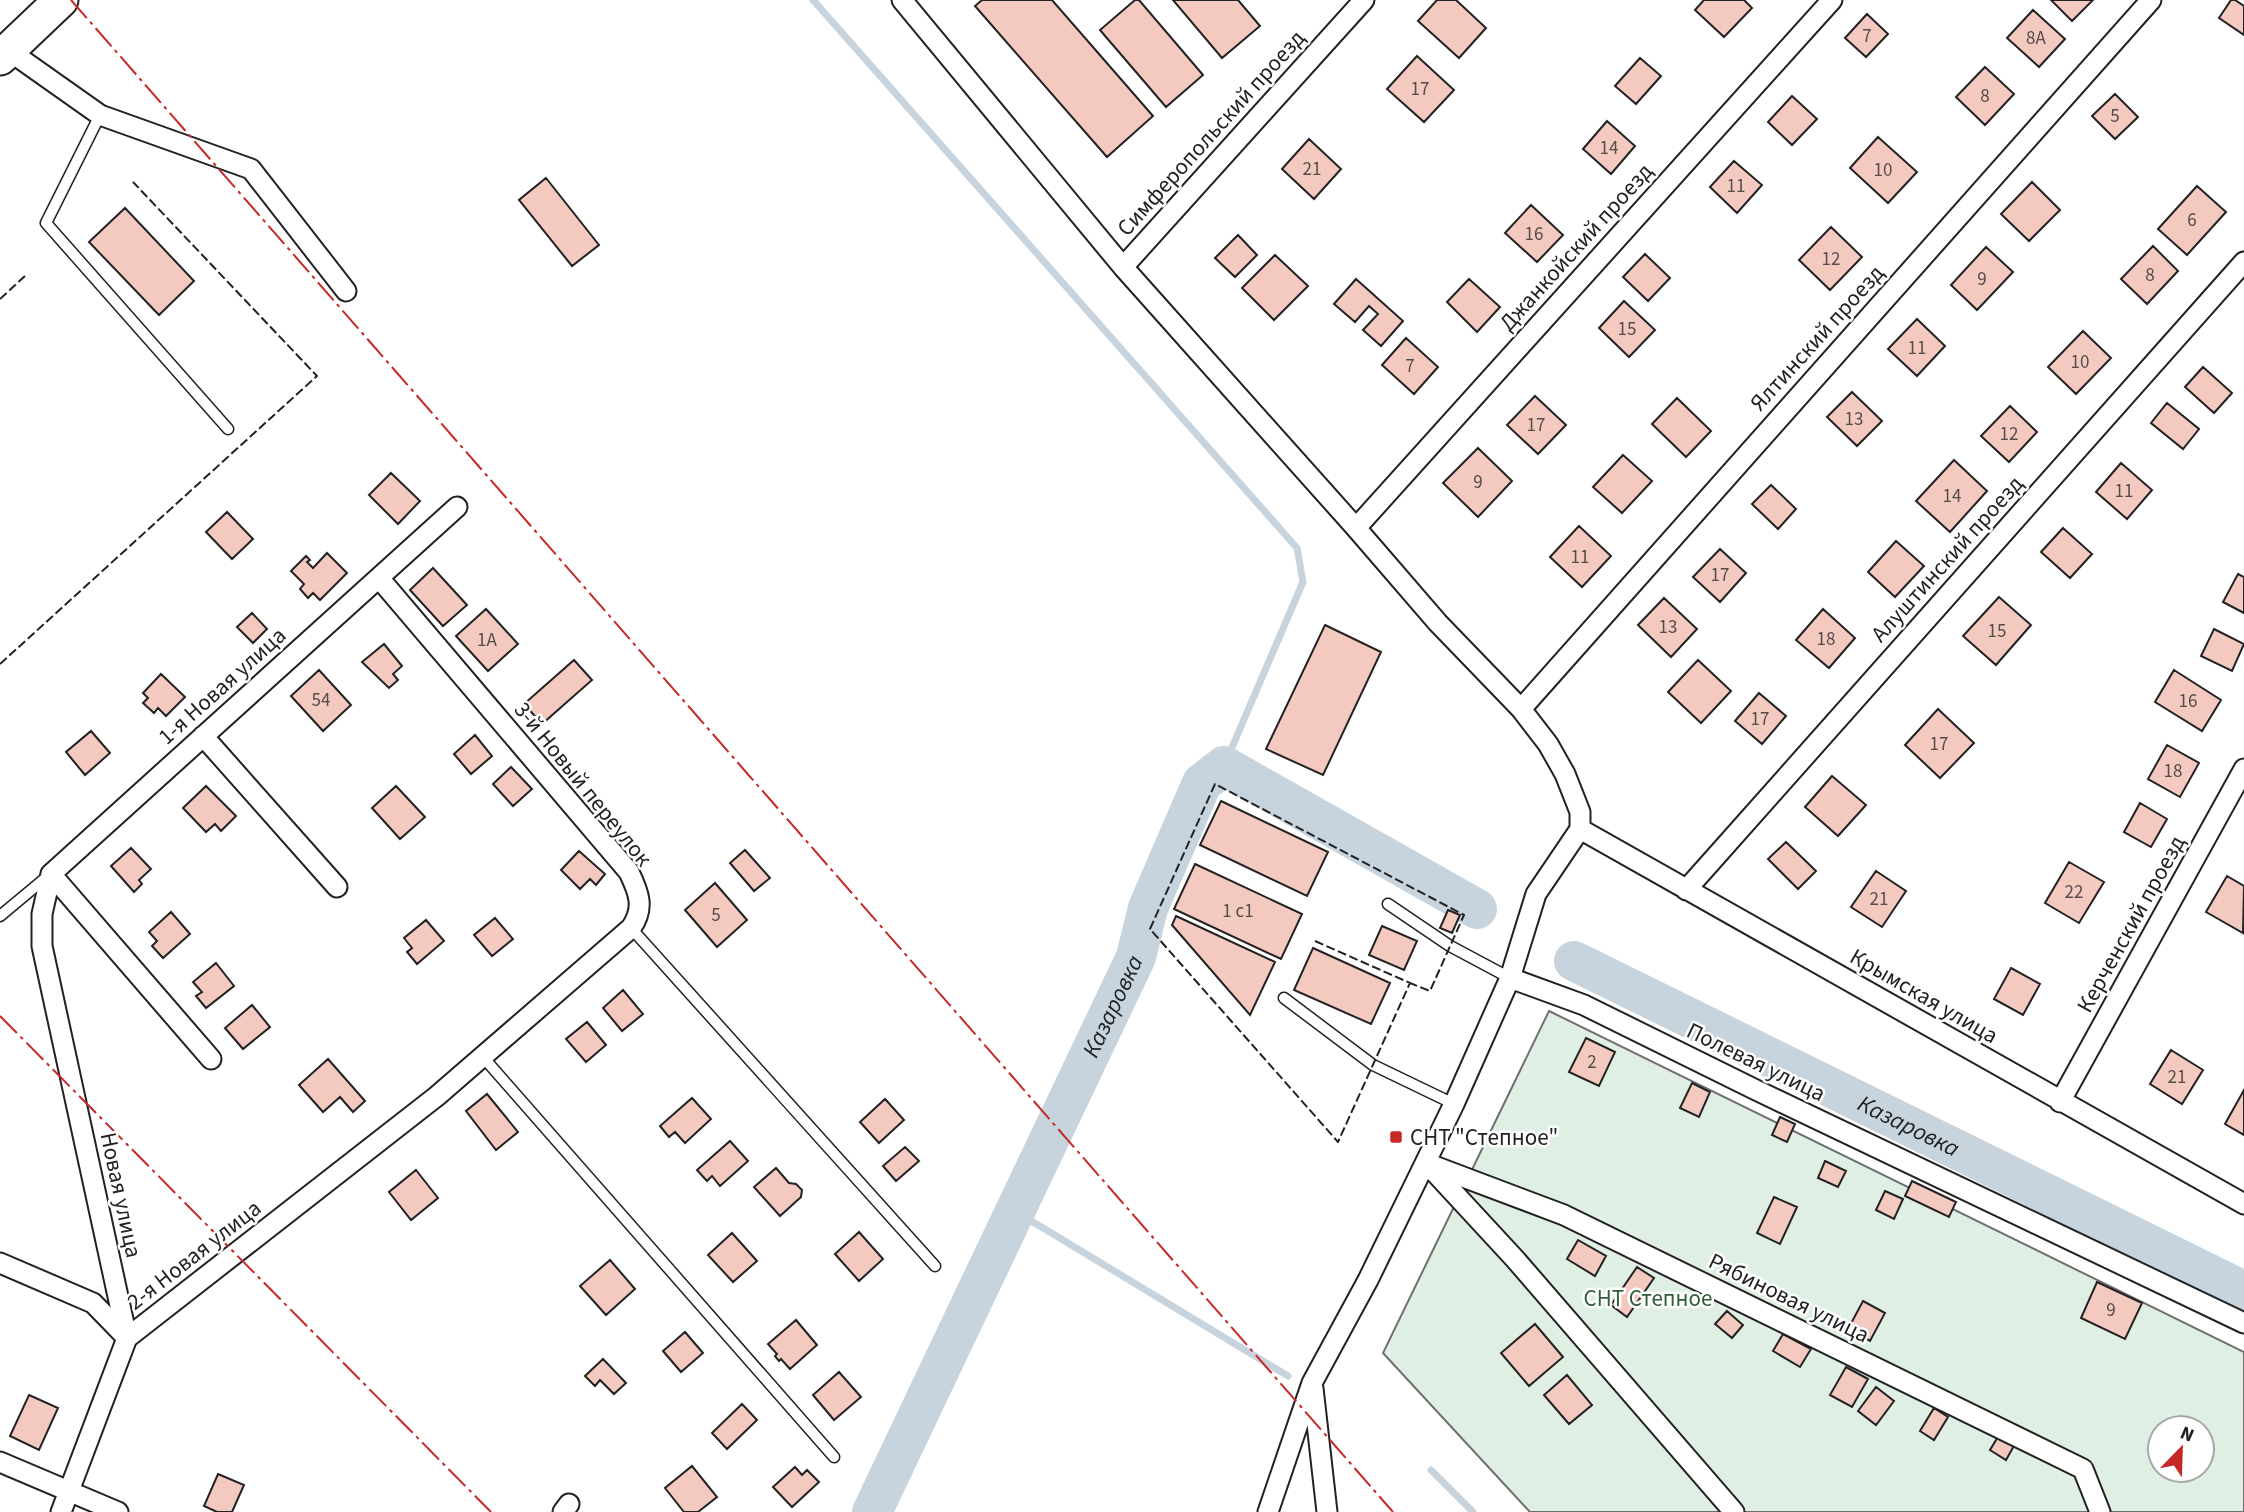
<svg xmlns="http://www.w3.org/2000/svg" width="2244" height="1512" viewBox="0 0 2244 1512" font-family="'Source Sans 3',sans-serif">
<style>
.green{fill:#e0efe3;stroke:#6f6f6f;stroke-width:2;fill-rule:evenodd}
.lines{fill:none;stroke-linecap:round;stroke-linejoin:round}
.stream{stroke:#c7d3dd;stroke-width:7}
.river{stroke:#c7d3dd;stroke-width:40}
.building{fill:#f3c9c0;stroke:#222;stroke-width:2}
.service-casing{stroke:#222;stroke-width:13}
.minor-casing{stroke:#222;stroke-width:23}
.trunk-casing{stroke:#222;stroke-width:37}
.service{stroke:#fff;stroke-width:10}
.minor{stroke:#fff;stroke-width:19}
.trunk{stroke:#fff;stroke-width:33}
.fence{stroke:#222;stroke-width:2;stroke-dasharray:9 3.5;stroke-linecap:butt}
.power{stroke:#c62828;stroke-width:2;stroke-dasharray:24 5 3.5 5;stroke-linecap:butt}
.poi-dot{fill:#c62828;stroke:#fff;stroke-width:2.5}
.labels{text-anchor:middle;dominant-baseline:central;stroke-width:5;stroke-linejoin:round;paint-order:stroke}
.number-label{font-size:19px;fill:#564c4a}
.street-label{font-size:23px;fill:#222;stroke:#fff}
.poi-label{font-size:23px;fill:#222;stroke:#fff;text-anchor:start}
.park-label{font-size:23px;fill:#2f5e38;stroke:#fff}
.water-label{font-size:24px;font-style:italic;fill:#222;stroke:#fff}
</style>
<rect width="100%" height="100%" fill="#fff"/>
<path class="green" d="M 1549,1011 L 2244,1352 L 2244,1512 L 1530,1512 L 1383,1353 ZM 2160,1428 L 2202,1428 L 2202,1470 L 2160,1470 Z"/>
<g class="lines">
<path class="stream" d="M 813,0 L 1297,548 L 1303,582 L 1224,766
M 1015,1211 L 1288,1376
M 1431,1470 L 1473,1512"/>
<g class="river">
<path id="s1" d="M 1574,961 L 2244,1291"/>
<path id="s2" d="M 872,1512 L 1136,957 L 1148,908 L 1202,783 L 1224,766 L 1477,909"/>
</g>
</g>
<path class="building" d="M 982,0 L 1052,0 L 1153,116 L 1107,157 L 975,6 Z
M 1135,0 L 1139,0 L 1203,75 L 1166,107 L 1100,30 Z
M 1173,0 L 1238,0 L 1260,26 L 1222,58 Z
M 1437,0 L 1456,0 L 1486,28 L 1459,58 L 1418,21 Z
M 1704,0 L 1744,0 L 1752,8 L 1724,37 L 1695,10 Z
M 2051,0 L 2093,0 L 2072,21 Z
M 2231,0 L 2235,0 L 2244,6 L 2244,35 L 2219,18 Z
M 2033,10 L 2065,39 L 2039,67 L 2007,38 Z
M 1867,14 L 1888,34 L 1866,57 L 1845,38 Z
M 1417,56 L 1454,90 L 1424,122 L 1387,89 Z
M 1640,58 L 1661,76 L 1636,104 L 1615,86 Z
M 1985,67 L 2014,94 L 1985,125 L 1956,97 Z
M 2115,94 L 2138,117 L 2115,139 L 2092,116 Z
M 1792,96 L 1817,119 L 1792,145 L 1768,122 Z
M 1607,121 L 1635,146 L 1611,174 L 1583,149 Z
M 1878,137 L 1917,172 L 1888,203 L 1850,168 Z
M 1309,139 L 1341,169 L 1314,199 L 1282,169 Z
M 1734,161 L 1762,185 L 1737,213 L 1710,187 Z
M 546,178 L 599,245 L 572,266 L 519,200 Z
M 2032,182 L 2060,210 L 2029,241 L 2001,214 Z
M 2197,186 L 2226,212 L 2187,255 L 2158,229 Z
M 1531,205 L 1563,235 L 1537,262 L 1505,233 Z
M 125,208 L 194,281 L 159,315 L 89,242 Z
M 1831,227 L 1862,257 L 1830,290 L 1799,260 Z
M 1238,235 L 1257,255 L 1235,277 L 1215,258 Z
M 2153,246 L 2178,271 L 2147,304 L 2121,279 Z
M 1986,247 L 2013,272 L 1977,310 L 1951,285 Z
M 1645,254 L 1670,278 L 1648,301 L 1623,277 Z
M 1275,255 L 1308,286 L 1274,320 L 1242,288 Z
M 1356,279 L 1403,321 L 1381,346 L 1363,330 L 1378,314 L 1369,306 L 1355,322 L 1334,304 Z
M 1469,279 L 1500,307 L 1477,332 L 1447,302 Z
M 1624,301 L 1655,330 L 1629,357 L 1599,328 Z
M 1917,319 L 1945,346 L 1917,376 L 1888,349 Z
M 2083,331 L 2111,358 L 2076,394 L 2048,367 Z
M 1406,338 L 1438,367 L 1414,394 L 1382,365 Z
M 2203,367 L 2232,393 L 2214,413 L 2185,387 Z
M 1852,392 L 1882,421 L 1857,446 L 1827,417 Z
M 1535,396 L 1566,425 L 1538,454 L 1507,425 Z
M 1677,398 L 1711,431 L 1686,457 L 1652,424 Z
M 2167,403 L 2199,429 L 2183,449 L 2151,423 Z
M 2010,406 L 2037,432 L 2009,462 L 1981,436 Z
M 1478,448 L 1512,481 L 1478,517 L 1443,483 Z
M 1623,455 L 1652,481 L 1622,513 L 1593,487 Z
M 1954,460 L 1987,491 L 1950,532 L 1916,501 Z
M 2121,463 L 2152,490 L 2127,519 L 2096,492 Z
M 391,473 L 420,501 L 398,524 L 369,495 Z
M 1771,485 L 1796,509 L 1778,529 L 1752,504 Z
M 227,512 L 253,539 L 232,559 L 206,532 Z
M 1579,526 L 1611,556 L 1582,587 L 1550,557 Z
M 2063,528 L 2092,554 L 2070,578 L 2041,552 Z
M 1896,541 L 1924,566 L 1895,597 L 1868,572 Z
M 1720,549 L 1746,573 L 1720,602 L 1693,577 Z
M 327,553 L 347,573 L 320,600 L 313,593 L 308,598 L 300,589 L 304,584 L 291,571 L 306,556 L 310,560 L 307,562 L 313,568 Z
M 433,568 L 467,605 L 443,626 L 410,590 Z
M 2238,574 L 2244,577 L 2244,613 L 2223,602 Z
M 1999,597 L 2031,625 L 1996,665 L 1963,636 Z
M 1664,598 L 1697,629 L 1671,657 L 1638,625 Z
M 486,609 L 518,644 L 488,671 L 456,636 Z
M 1823,609 L 1855,638 L 1829,668 L 1796,640 Z
M 252,613 L 267,629 L 253,643 L 237,627 Z
M 1325,625 L 1381,652 L 1323,775 L 1266,749 Z
M 2214,629 L 2244,644 L 2232,671 L 2201,656 Z
M 384,644 L 402,666 L 393,674 L 398,680 L 389,688 L 362,662 Z
M 574,660 L 592,680 L 542,724 L 524,704 Z
M 1698,660 L 1731,691 L 1701,723 L 1668,692 Z
M 319,670 L 351,705 L 323,731 L 291,696 Z
M 2174,670 L 2221,700 L 2202,731 L 2155,702 Z
M 161,674 L 185,697 L 166,716 L 158,708 L 154,713 L 143,703 L 148,698 L 143,693 Z
M 1759,693 L 1786,716 L 1762,744 L 1735,721 Z
M 1938,709 L 1974,743 L 1940,778 L 1905,745 Z
M 91,731 L 110,753 L 85,775 L 66,752 Z
M 475,735 L 492,756 L 471,774 L 454,754 Z
M 2167,745 L 2199,763 L 2180,797 L 2148,779 Z
M 511,767 L 532,789 L 513,806 L 493,784 Z
M 1832,776 L 1866,805 L 1838,836 L 1805,807 Z
M 206,786 L 236,816 L 221,831 L 215,824 L 206,832 L 183,808 Z
M 396,786 L 425,817 L 400,839 L 372,808 Z
M 1221,801 L 1328,852 L 1307,896 L 1200,845 Z
M 2140,803 L 2167,819 L 2151,847 L 2124,832 Z
M 1786,842 L 1816,871 L 1798,889 L 1768,859 Z
M 131,848 L 151,869 L 139,880 L 142,884 L 134,892 L 111,866 Z
M 745,850 L 770,878 L 754,891 L 730,863 Z
M 579,851 L 605,874 L 596,885 L 590,879 L 580,889 L 561,870 Z
M 2069,862 L 2104,882 L 2079,923 L 2045,903 Z
M 1195,864 L 1302,914 L 1281,959 L 1174,909 Z
M 1876,871 L 1906,891 L 1882,927 L 1851,907 Z
M 2227,876 L 2244,886 L 2243,933 L 2206,912 Z
M 715,883 L 747,920 L 717,947 L 685,910 Z
M 1448,910 L 1460,915 L 1452,933 L 1440,928 Z
M 171,912 L 190,934 L 163,958 L 152,946 L 157,941 L 149,932 Z
M 1176,916 L 1275,962 L 1250,1015 L 1172,925 Z
M 495,918 L 513,939 L 492,956 L 474,935 Z
M 426,920 L 444,941 L 417,964 L 407,952 L 412,948 L 404,938 Z
M 1382,926 L 1417,941 L 1404,970 L 1369,955 Z
M 1313,948 L 1390,983 L 1371,1024 L 1294,990 Z
M 216,963 L 234,986 L 206,1008 L 196,996 L 202,992 L 193,982 Z
M 2011,968 L 2040,984 L 2023,1015 L 1994,999 Z
M 623,990 L 643,1014 L 622,1031 L 603,1008 Z
M 252,1005 L 270,1027 L 243,1049 L 225,1028 Z
M 587,1022 L 606,1045 L 586,1062 L 566,1039 Z
M 1586,1038 L 1615,1052 L 1599,1086 L 1569,1072 Z
M 2171,1050 L 2203,1070 L 2182,1104 L 2150,1084 Z
M 328,1059 L 365,1101 L 353,1112 L 340,1097 L 323,1112 L 299,1085 Z
M 1692,1083 L 1710,1092 L 1699,1117 L 1680,1108 Z
M 2244,1090 L 2244,1135 L 2225,1124 Z
M 487,1094 L 518,1132 L 496,1150 L 466,1111 Z
M 692,1098 L 711,1119 L 685,1143 L 675,1132 L 669,1137 L 660,1126 Z
M 885,1099 L 904,1120 L 879,1143 L 860,1122 Z
M 1780,1117 L 1795,1124 L 1787,1142 L 1772,1135 Z
M 730,1141 L 748,1161 L 720,1186 L 712,1176 L 707,1181 L 697,1170 Z
M 905,1147 L 919,1161 L 896,1181 L 883,1166 Z
M 1825,1161 L 1846,1171 L 1838,1187 L 1818,1178 Z
M 776,1168 L 789,1183 L 796,1184 L 802,1190 L 801,1197 L 780,1216 L 754,1187 Z
M 416,1170 L 438,1198 L 411,1220 L 389,1192 Z
M 1912,1181 L 1956,1202 L 1949,1217 L 1905,1196 Z
M 1885,1191 L 1903,1199 L 1894,1219 L 1876,1210 Z
M 1774,1197 L 1797,1207 L 1780,1244 L 1757,1233 Z
M 859,1232 L 883,1259 L 859,1281 L 835,1254 Z
M 732,1233 L 757,1261 L 733,1282 L 708,1255 Z
M 1578,1240 L 1606,1256 L 1595,1276 L 1567,1259 Z
M 610,1260 L 635,1289 L 606,1315 L 580,1286 Z
M 1637,1267 L 1654,1278 L 1627,1317 L 1611,1305 Z
M 2097,1282 L 2142,1303 L 2125,1339 L 2081,1318 Z
M 1863,1301 L 1885,1313 L 1870,1341 L 1848,1329 Z
M 1727,1311 L 1743,1325 L 1732,1338 L 1715,1324 Z
M 796,1320 L 817,1345 L 790,1369 L 781,1359 L 779,1361 L 775,1356 L 777,1354 L 768,1344 Z
M 1535,1324 L 1563,1357 L 1529,1386 L 1501,1353 Z
M 685,1332 L 703,1353 L 681,1372 L 663,1351 Z
M 1783,1334 L 1811,1349 L 1800,1367 L 1773,1351 Z
M 603,1359 L 626,1383 L 614,1394 L 600,1380 L 595,1386 L 585,1376 Z
M 1846,1367 L 1868,1379 L 1852,1407 L 1830,1395 Z
M 839,1372 L 861,1397 L 834,1420 L 813,1395 Z
M 1567,1375 L 1592,1405 L 1569,1424 L 1544,1395 Z
M 1876,1387 L 1894,1401 L 1876,1425 L 1858,1411 Z
M 29,1395 L 58,1408 L 39,1450 L 10,1436 Z
M 742,1404 L 757,1420 L 727,1449 L 712,1433 Z
M 1934,1408 L 1948,1417 L 1934,1440 L 1920,1431 Z
M 1999,1435 L 2015,1444 L 2006,1460 L 1990,1450 Z
M 692,1466 L 717,1497 L 698,1512 L 684,1512 L 665,1488 Z
M 795,1467 L 802,1475 L 807,1470 L 819,1482 L 792,1507 L 773,1487 Z
M 218,1474 L 244,1485 L 232,1512 L 217,1512 L 204,1506 Z"/>
<g class="lines">
<defs>
<path id="service" d="M 100,115 L 46,223 L 228,429
M 1388,904 L 1450,946 L 1510,978
M 0,916 L 48,876
M 631,928 L 935,1266
M 1284,998 L 1373,1065 L 1454,1104
M 483,1057 L 834,1457"/>
<path id="minor" d="M 902,0 L 1123,267 L 1356,528 L 1438,623 L 1521,709 L 1548,744 L 1565,774 L 1580,812 L 1580,829 L 1536,894 L 1510,978 L 1454,1104 L 1368,1280 L 1312,1383 L 1268,1512
M 8,50 L 100,115 L 251,169 L 346,291
M 1123,267 L 1364,0
M 1356,528 L 1832,0
M 1521,709 L 2151,0
M 203,736 L 337,887
M 1580,829 L 2244,1204
M 51,874 L 211,1059
M 1686,890 L 2244,262
M 1510,978 L 1584,1005 L 1754,1089 L 2244,1323
M 2060,1102 L 2244,769
M 1426,1163 L 1564,1215 L 2083,1469 L 2100,1512
M 1429,1166 L 1515,1259 L 1734,1512
M 0,1263 L 93,1303 L 127,1338 L 42,946 L 42,914 L 51,874 L 457,507
M 1313,1388 L 1327,1512
M 0,1462 L 118,1512
M 61,1512 L 127,1338 L 437,1096 L 631,928 C 645,908 639,893 629,872 L 379,578
M 563,1512 L 569,1504"/>
<path id="trunk" d="M 0,58 L 61,0"/>
</defs>
<use href="#service" class="service-casing"/>
<use href="#minor" class="minor-casing"/>
<use href="#trunk" class="trunk-casing"/>
<use href="#service" class="service"/>
<use href="#minor" class="minor"/>
<use href="#trunk" class="trunk"/>
<path class="fence" d="M 0,299 L 26,275
M 0,664 L 317,376 L 133,182
M 1315,941 L 1410,983 L 1338,1142 L 1150,929 L 1215,784 L 1464,915 L 1430,991 L 1410,983"/>
<path class="power" d="M 71,0 L 1393,1512
M 0,1016 L 491,1512"/>
</g>
<rect class="poi-dot" x="1389" y="1130" width="14" height="14" rx="3.5"/>
<g class="labels">
<g class="number-label">
<text x="1867" y="36">7</text>
<text x="2036" y="38">8А</text>
<text x="1420" y="89">17</text>
<text x="1985" y="96">8</text>
<text x="2115" y="116">5</text>
<text x="1609" y="148">14</text>
<text x="1312" y="169">21</text>
<text x="1883" y="170">10</text>
<text x="1736" y="186">11</text>
<text x="2192" y="220">6</text>
<text x="1534" y="234">16</text>
<text x="1831" y="259">12</text>
<text x="2150" y="275">8</text>
<text x="1982" y="279">9</text>
<text x="1627" y="329">15</text>
<text x="1917" y="348">11</text>
<text x="2080" y="362">10</text>
<text x="1410" y="366">7</text>
<text x="1854" y="419">13</text>
<text x="1536" y="425">17</text>
<text x="2009" y="434">12</text>
<text x="1478" y="482">9</text>
<text x="2124" y="491">11</text>
<text x="1952" y="496">14</text>
<text x="1580" y="557">11</text>
<text x="1720" y="575">17</text>
<text x="1668" y="627">13</text>
<text x="1997" y="631">15</text>
<text x="1826" y="639">18</text>
<text x="487" y="640">1А</text>
<text x="321" y="700">54</text>
<text x="2188" y="701">16</text>
<text x="1760" y="719">17</text>
<text x="1939" y="744">17</text>
<text x="2173" y="771">18</text>
<text x="2074" y="892">22</text>
<text x="1879" y="899">21</text>
<text x="1238" y="911">1 с1</text>
<text x="716" y="915">5</text>
<text x="1592" y="1062">2</text>
<text x="2177" y="1077">21</text>
<text x="2111" y="1310">9</text>
</g>
<g class="street-label">
<text transform="translate(1211 133) rotate(-48)">Симферопольский проезд</text>
<text transform="translate(1576 247) rotate(-48)">Джанкойский проезд</text>
<text transform="translate(1817 338) rotate(-48)">Ялтинский проезд</text>
<text transform="translate(1947 559) rotate(-48)">Алуштинский проезд</text>
<text transform="translate(222 686) rotate(-42)">1-я Новая улица</text>
<text transform="translate(583 784) rotate(51)">3-й Новый переулок</text>
<text transform="translate(2131 924) rotate(-61)">Керченский проезд</text>
<text transform="translate(1924 996) rotate(30)">Крымская улица</text>
<text transform="translate(1756 1062) rotate(26)">Полевая улица</text>
<text transform="translate(121 1195) rotate(78)">Новая улица</text>
<text transform="translate(194 1255) rotate(-38)">2-я Новая улица</text>
<text transform="translate(1789 1298) rotate(26)">Рябиновая улица</text>
</g>
<g class="poi-label">
<text x="1410" y="1137">СНТ "Степное"</text>
</g>
<g class="park-label">
<text x="1648" y="1298">СНТ Степное</text>
</g>
<g class="water-label">
<text stroke="none"><textPath href="#s2" startOffset="560">Казаровка</textPath></text>
<text stroke="none"><textPath href="#s1" startOffset="373">Казаровка</textPath></text>
</g>
</g>
<g transform="translate(2181 1449) rotate(23)"><circle r="33" fill="#ffffff" stroke="#a7a7a7" stroke-width="2"/>
<path d="M0-5L12 26L0 18L-12 26Z" fill="#c62828"/>
<text y="-10" font-size="19" font-weight="bold" text-anchor="middle" fill="#222222">N</text>
</g>
</svg>
